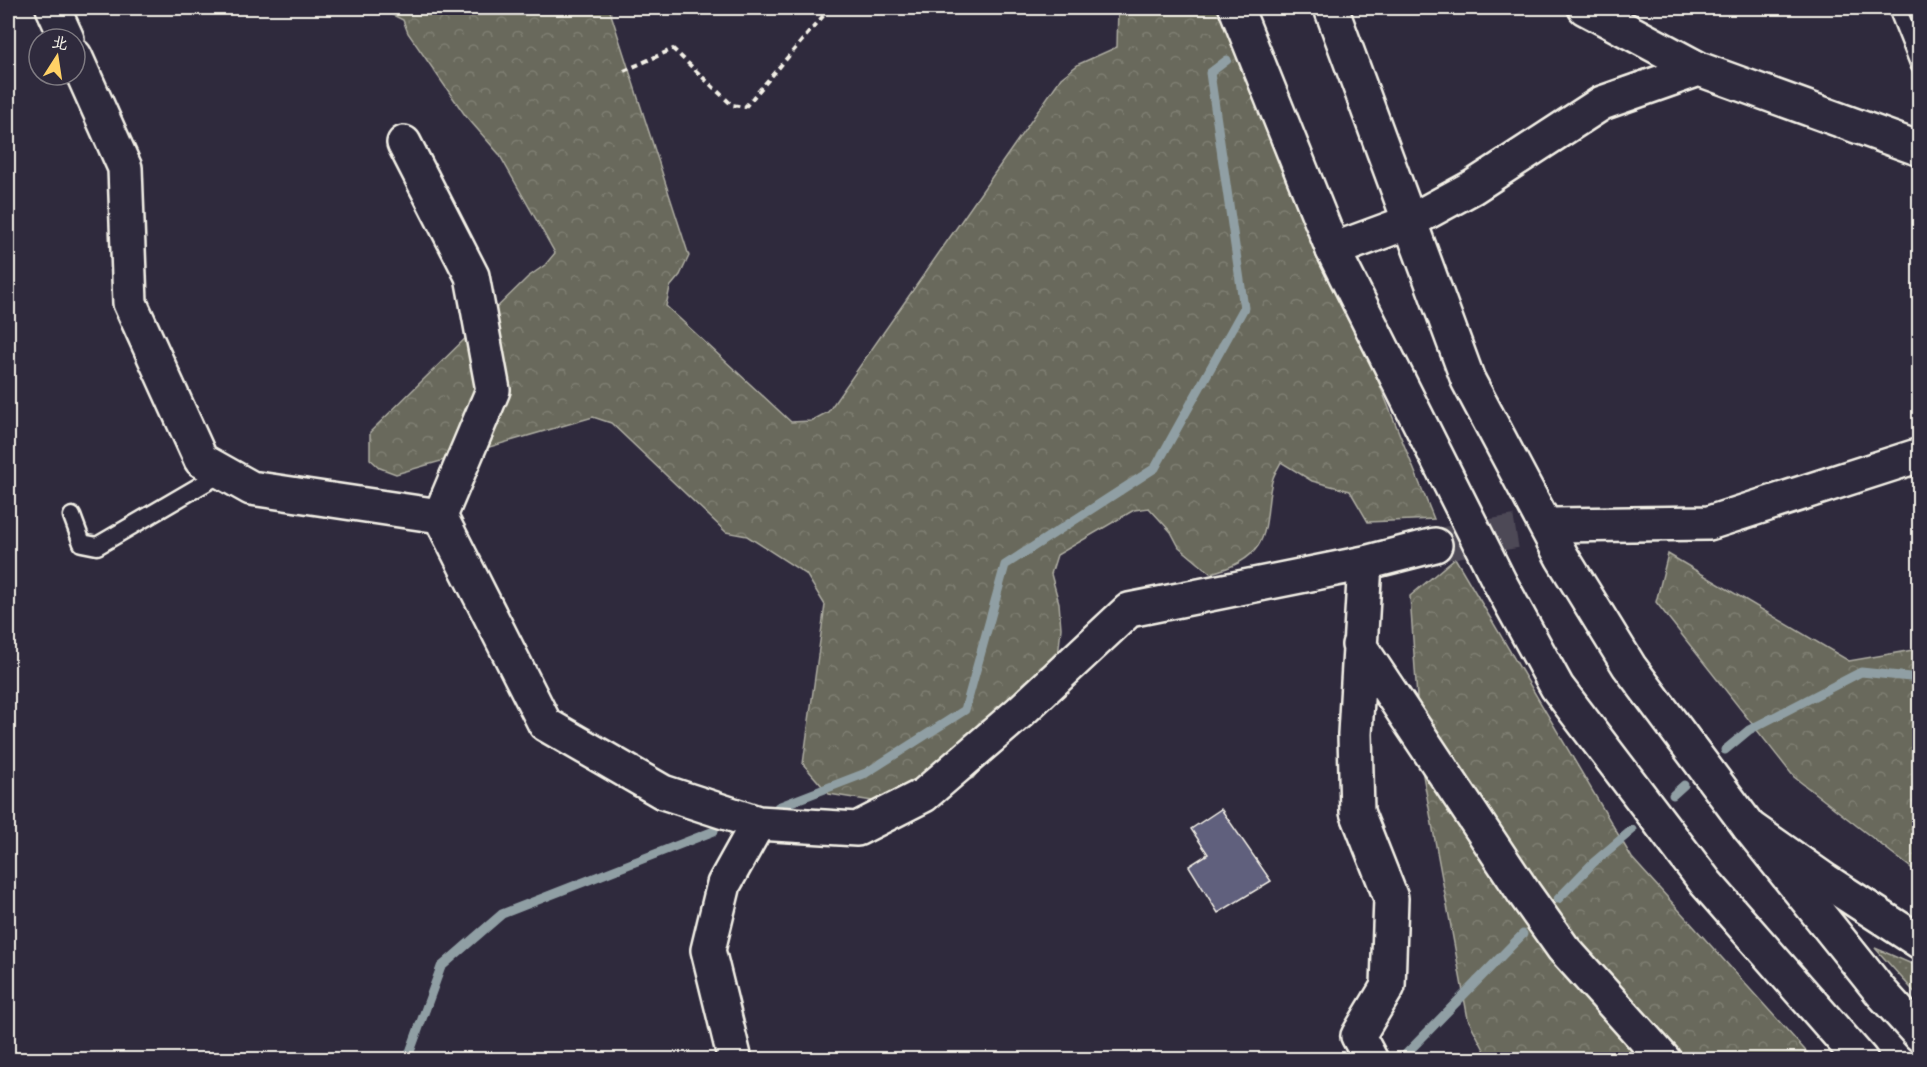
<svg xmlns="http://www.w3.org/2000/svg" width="1927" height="1067" viewBox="0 0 1927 1067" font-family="'Indie Flower','LXGW WenKai TC',sans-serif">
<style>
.grass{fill:url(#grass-dots);stroke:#aeada2;stroke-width:1.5}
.forest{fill:url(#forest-crowns);stroke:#aeada2;stroke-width:1.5}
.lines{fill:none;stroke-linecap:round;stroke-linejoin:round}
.stream{stroke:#909fa4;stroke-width:9}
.building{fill:#61607d;stroke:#f4f1e8;stroke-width:1.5}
.minor-tunnel{stroke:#4d4857;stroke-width:33;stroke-dasharray:33 16;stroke-linecap:butt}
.service-casing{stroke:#f4f1e8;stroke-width:21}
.minor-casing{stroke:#f4f1e8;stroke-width:38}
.tertiary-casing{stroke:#f4f1e8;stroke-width:38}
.secondary-casing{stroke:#f4f1e8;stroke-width:38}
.motorway-casing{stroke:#f4f1e8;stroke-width:38}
.path{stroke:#f4f1e8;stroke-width:4;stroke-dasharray:6 4.5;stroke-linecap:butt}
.service{stroke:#2f2a3d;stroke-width:16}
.minor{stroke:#2f2a3d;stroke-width:33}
.tertiary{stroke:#2f2a3d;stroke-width:33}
.secondary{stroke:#2f2a3d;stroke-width:33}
.motorway{stroke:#2f2a3d;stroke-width:33}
</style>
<defs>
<pattern id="grass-dots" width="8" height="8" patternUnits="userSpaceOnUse" patternTransform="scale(1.5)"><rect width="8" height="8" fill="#69695b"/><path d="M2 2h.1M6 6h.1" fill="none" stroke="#7f7f73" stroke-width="1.8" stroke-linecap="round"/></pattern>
<pattern id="forest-crowns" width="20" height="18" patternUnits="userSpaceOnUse" patternTransform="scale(1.5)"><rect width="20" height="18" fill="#69695b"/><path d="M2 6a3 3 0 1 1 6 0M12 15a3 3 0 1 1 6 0" fill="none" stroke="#7f7f73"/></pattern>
</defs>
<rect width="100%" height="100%" fill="#2f2a3d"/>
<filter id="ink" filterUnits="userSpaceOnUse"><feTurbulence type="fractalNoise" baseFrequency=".0167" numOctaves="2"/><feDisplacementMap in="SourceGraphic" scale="12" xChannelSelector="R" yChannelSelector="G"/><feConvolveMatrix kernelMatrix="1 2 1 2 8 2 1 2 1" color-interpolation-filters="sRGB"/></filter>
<g filter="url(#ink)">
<path class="grass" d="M 1875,948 L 1919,967 L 1919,997 Z"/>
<path class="forest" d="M 379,8 L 609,8 L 689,256 L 680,275 L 670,287 L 666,306 L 791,422 L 811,421 L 828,412 L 1061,78 L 1079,64 L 1117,47 L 1118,8 L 1227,8 L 1434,519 L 1368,522 L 1350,491 L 1312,481 L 1281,462 C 1279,467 1275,472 1273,478 C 1266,499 1270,528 1258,546 C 1248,561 1227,569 1210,573 L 1179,547 L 1171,532 L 1149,508 L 1134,510 L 1057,555 L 1051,574 L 1059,603 L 1061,628 L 1058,657 L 1048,680 L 973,778 L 956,784 L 916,808 L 829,794 L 803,764 L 825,605 L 806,574 L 747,536 L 726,532 L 611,423 L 593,417 L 396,474 L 380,468 L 370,459 L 370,432 L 528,277 L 545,265 L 555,253 L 499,154 L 465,115 L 408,33 L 403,20 Z
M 1668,554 L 1849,661 L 1919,649 L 1919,874 L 1794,777 L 1656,602 Z
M 1455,558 L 1632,858 L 1813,1059 L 1489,1059 L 1468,1019 L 1422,770 L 1410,596 Z"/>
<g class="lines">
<path class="stream" d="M 1725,750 L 1749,730 L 1861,672 L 1920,678
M 1673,795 L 1684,785
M 778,807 L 866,773 L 965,710 L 1005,565 L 1155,468 L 1244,308 L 1210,73 L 1227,60
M 1558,899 L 1593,863 L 1632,830
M 1406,1054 L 1523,934
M 407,1060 L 441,967 L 502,914 L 714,831"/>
</g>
<path class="building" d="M 1221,809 L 1271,881 L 1218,913 L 1189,866 L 1208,854 L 1191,829 Z"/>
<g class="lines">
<path class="minor-tunnel" d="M 1435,545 L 1555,525"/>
<defs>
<path id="service" d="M 1897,8 L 1920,66
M 72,516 L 82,543 L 97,546 L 222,473"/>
<path id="minor" d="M 53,8 L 67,39
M 75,56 L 125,168 L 130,303 L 201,460 L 251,488 L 440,516
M 404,143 L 472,276 L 493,390 L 440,516 L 545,724 L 663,792 L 758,823 L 857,829 L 924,795 L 1020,712 L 1129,610 L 1365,563 L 1435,545
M 1555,525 L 1709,523 L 1920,455
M 1365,563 L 1355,734 L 1357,812 L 1391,898 L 1388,986 L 1358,1036 L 1371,1060
M 1359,645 L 1524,893 L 1563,948 L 1664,1060
M 735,1060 L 708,950 L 724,884 L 758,823"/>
<path id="tertiary" d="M 1585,8 L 1699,69 L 1920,149
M 1333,250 L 1409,222 L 1473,187 L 1602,103 L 1699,69"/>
<path id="secondary" d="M 1236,8 L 1333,250 L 1500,583 L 1557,687 L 1706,883 L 1861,1060
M 1331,8 L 1468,380 L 1562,557 L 1629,666 L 1749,827 L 1881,992 L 1920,1035"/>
<path id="motorway" d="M 1749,827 L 1826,881 L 1920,942"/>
</defs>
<use href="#service" class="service-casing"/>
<use href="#minor" class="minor-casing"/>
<use href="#tertiary" class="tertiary-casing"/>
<use href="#secondary" class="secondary-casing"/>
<use href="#motorway" class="motorway-casing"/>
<path class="path" d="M 624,71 L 673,49 L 732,105 L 745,107 L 830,8"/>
<use href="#service" class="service"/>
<use href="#minor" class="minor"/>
<use href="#tertiary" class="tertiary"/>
<use href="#secondary" class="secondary"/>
<use href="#motorway" class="motorway"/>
</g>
</g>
<rect width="1927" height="1067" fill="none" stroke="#2f2a3d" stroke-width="30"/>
<rect x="15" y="15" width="1897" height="1037" fill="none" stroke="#f4f1e8" stroke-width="2" filter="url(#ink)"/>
<g transform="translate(57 57) rotate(12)"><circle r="28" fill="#2f2a3d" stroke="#7e7a81" stroke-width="1.5"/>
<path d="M0-4.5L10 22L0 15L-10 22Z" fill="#ffd166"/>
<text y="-9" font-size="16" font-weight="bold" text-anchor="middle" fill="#f4f1e8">北</text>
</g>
</svg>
